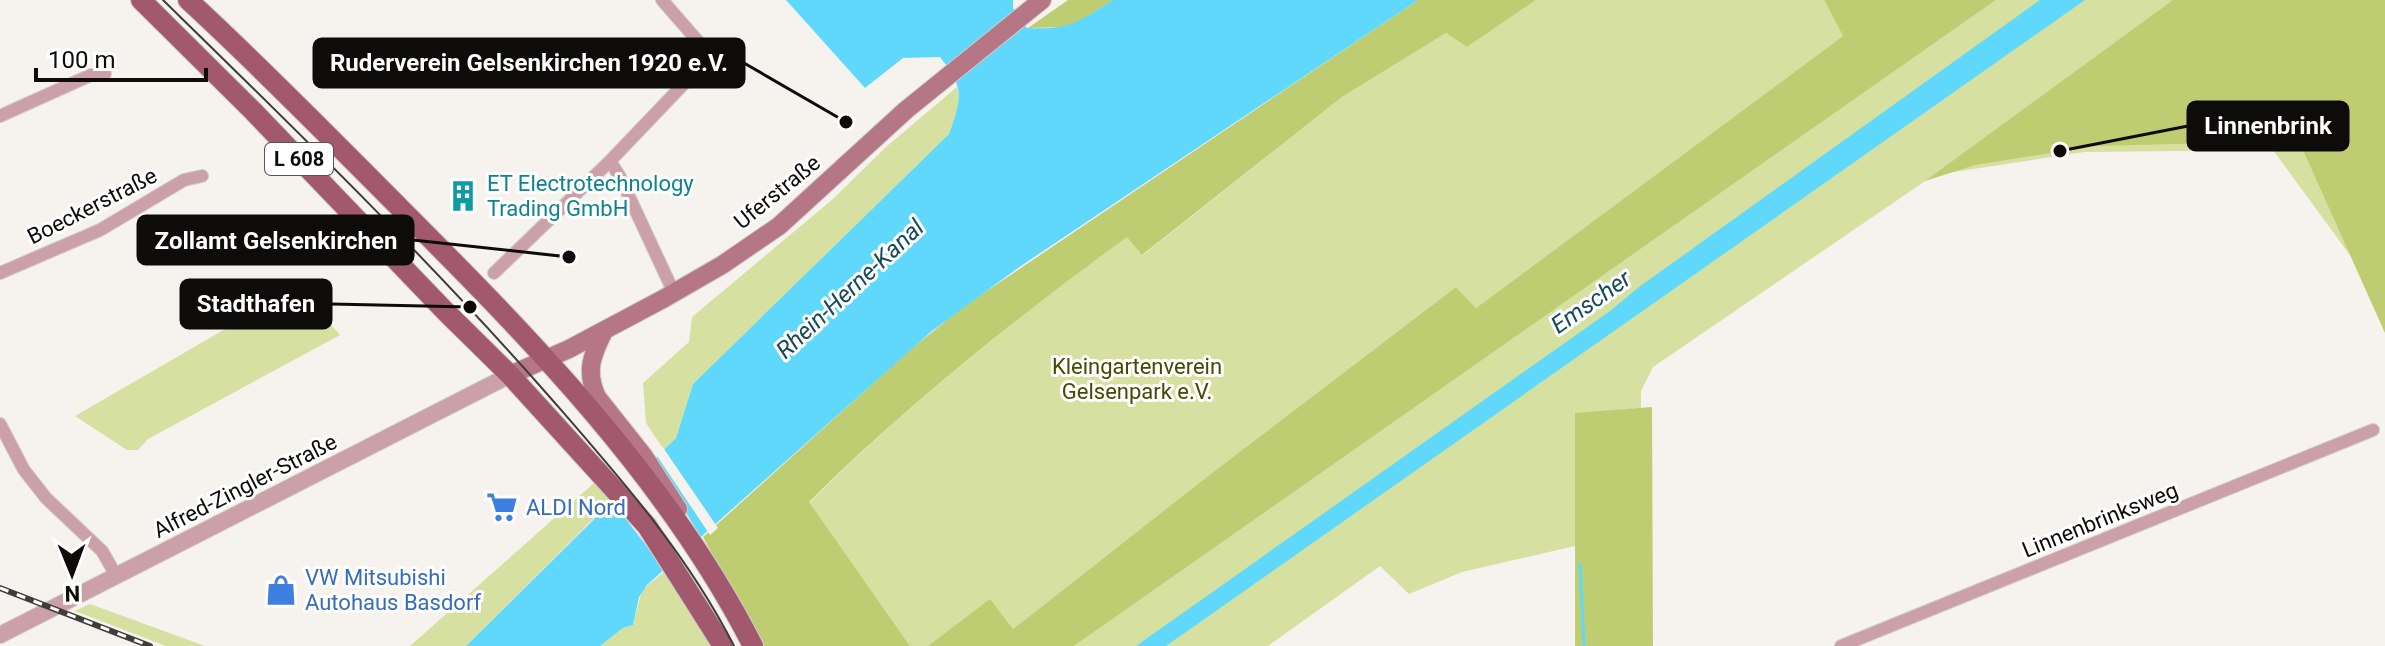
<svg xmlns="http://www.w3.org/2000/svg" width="2385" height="646" viewBox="0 0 2385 646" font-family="Roboto,sans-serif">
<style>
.green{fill:#d5e0a1}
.forest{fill:#becd71}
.water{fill:#5fd8fb}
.pier{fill:#f6f2ee}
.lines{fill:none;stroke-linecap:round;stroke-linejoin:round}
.stream{stroke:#5fd8fb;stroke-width:3}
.minor-casing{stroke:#d1cdca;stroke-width:14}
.tertiary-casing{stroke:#d1cdca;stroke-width:18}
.secondary-casing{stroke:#d1cdca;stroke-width:20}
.primary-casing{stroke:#d1cdca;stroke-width:22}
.minor{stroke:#cba0a9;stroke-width:12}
.tertiary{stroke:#cba0a9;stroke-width:16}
.secondary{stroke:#b57786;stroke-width:18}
.primary{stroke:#a3596d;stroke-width:20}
.tram{stroke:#3f3d3b;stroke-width:2}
.rail-casing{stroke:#3f3d3b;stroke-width:6}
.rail{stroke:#fff;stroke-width:3;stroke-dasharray:9;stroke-linecap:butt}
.labels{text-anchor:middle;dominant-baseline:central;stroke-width:6;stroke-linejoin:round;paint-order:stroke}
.shield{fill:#fff;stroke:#565554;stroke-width:2}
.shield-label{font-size:20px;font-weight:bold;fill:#0d0c0b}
.culture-label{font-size:22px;fill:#0d838f;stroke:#fff;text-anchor:start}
.street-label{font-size:22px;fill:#0d0c0b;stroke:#fff}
.park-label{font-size:22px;fill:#434b02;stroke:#fff}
.shop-label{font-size:22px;fill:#366cbe;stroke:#fff;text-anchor:start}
.water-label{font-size:24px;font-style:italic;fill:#164a59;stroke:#fff}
.leader{fill:none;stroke:#0d0c0b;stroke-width:3}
.callout-dot{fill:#0d0c0b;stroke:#fff;stroke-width:3}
.callout{fill:#0d0c0b;stroke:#0d0c0b;stroke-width:3}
.callout-label{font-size:24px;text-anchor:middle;font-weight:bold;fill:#fff}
</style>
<rect width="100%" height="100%" fill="#f6f2ee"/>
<path class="green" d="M 1536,0 L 1824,0 L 1843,36 L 1476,308 L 1456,287 L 1208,476 L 1013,629 L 990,600 L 928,646 L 910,646 L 809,503 C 907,405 1016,318 1128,236 L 1143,255 L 1342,97 L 1446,33 L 1467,47 Z
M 1996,0 L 2385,0 L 2385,303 L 2273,150 L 2084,152 L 1934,175 L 1653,367 L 1641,391 L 1641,408 L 1575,414 L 1575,546 L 1462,572 L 1409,594 L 1380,566 L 1268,646 L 1074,646 Z
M 957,87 L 960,102 L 949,134 L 693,384 L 676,438 L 664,450 L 646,423 L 643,383 L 689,342 L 692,317 L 833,199 L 886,147 Z
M 298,287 L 340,335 L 148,439 L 138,450 L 127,450 L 75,416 Z
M 594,483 L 611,501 L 466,646 L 410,646 Z
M 664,572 L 711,646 L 600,646 L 623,628 L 633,625 L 642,590 Z
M 90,604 L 205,646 L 166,646 L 75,611 Z"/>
<path class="forest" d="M 1068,0 L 1113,0 L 1071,27 L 1028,28 Z
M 1418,0 L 1536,0 L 1467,47 L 1446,33 L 1342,97 L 1142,255 L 1127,237 C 1016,318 907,405 809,502 L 910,646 L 761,646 L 703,537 L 910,350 L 963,307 Z
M 1824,0 L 1996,0 L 1074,646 L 928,646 L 990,599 L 1013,629 L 1208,476 L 1456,287 L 1476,308 L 1843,36 Z
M 2173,0 L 2385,0 L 2385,333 L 2299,141 L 2094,146 L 1975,165 L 1925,181 Z
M 1652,407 L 1653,646 L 1575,646 L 1575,413 Z"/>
<path class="water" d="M 786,0 L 1013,0 L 1013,8 L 1027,28 C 1070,30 1078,22 1113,0 L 1418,0 L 1018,268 L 932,331 L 647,585 L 639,597 L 633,625 L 623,628 L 600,646 L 466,646 L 676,438 L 693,384 L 949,134 C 962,97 965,89 940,57 L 903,58 L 865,88 Z
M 2040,0 L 2085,0 L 1166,646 L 1136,646 L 1610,311 L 1639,287 Z"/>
<path class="pier" d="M 662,446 L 718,528 L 710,535 L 655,453 Z
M 652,457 L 704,542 L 668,574 L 609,497 Z"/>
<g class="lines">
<path class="stream" d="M 1580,564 L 1584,646"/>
<defs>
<path id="minor" d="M 0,116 L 91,75 L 105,74
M 610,161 L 620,177 L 674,293
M 0,273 L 100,230 L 184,180 L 202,176
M 494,273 L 610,161 L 699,68 L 703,47 L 662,0
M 0,424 L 24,470 L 46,498 L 102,551 L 117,577
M 1841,646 L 2373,430"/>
<path id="tertiary" d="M 0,635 L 510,375"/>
<path id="secondary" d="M 604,331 C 592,355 585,371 597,397 L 643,455 L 678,509
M 510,375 L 569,349 L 663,299 L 722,265 L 779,226 L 906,110 L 1042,0"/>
<path id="primary" d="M 141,0 L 253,111 L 445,311 L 510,375 L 611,486 L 647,526 L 723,646
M 188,0 C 261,67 330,138 400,208 C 532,340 668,479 753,646"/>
</defs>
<use href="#minor" class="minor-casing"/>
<use href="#tertiary" class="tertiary-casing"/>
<use href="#secondary" class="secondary-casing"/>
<use href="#primary" class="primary-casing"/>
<use href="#minor" class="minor"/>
<use href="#tertiary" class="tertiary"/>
<use href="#secondary" class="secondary"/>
<use href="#primary" class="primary"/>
<path class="tram" d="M 163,0 C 297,131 432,262 555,403 C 622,480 688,555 734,646"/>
<defs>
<path id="rail" d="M 0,588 L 150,646"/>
</defs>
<use href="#rail" class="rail-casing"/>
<use href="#rail" class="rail"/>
</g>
<defs>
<symbol id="building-bare" viewBox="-9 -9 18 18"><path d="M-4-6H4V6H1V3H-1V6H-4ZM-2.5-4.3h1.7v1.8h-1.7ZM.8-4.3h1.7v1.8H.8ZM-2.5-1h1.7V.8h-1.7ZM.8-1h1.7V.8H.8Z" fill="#0f9aa8" stroke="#fff" stroke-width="2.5" paint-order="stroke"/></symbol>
<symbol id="supermarket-bare" viewBox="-9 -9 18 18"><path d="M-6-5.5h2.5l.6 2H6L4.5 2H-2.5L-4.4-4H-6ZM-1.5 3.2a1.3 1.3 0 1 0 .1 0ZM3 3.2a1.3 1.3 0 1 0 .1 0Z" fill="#3f7fe0" stroke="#fff" stroke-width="2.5" paint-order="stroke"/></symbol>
<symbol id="shop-bare" viewBox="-9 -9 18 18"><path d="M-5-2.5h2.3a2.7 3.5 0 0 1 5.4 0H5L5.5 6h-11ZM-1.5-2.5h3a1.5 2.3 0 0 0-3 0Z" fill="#3f7fe0" stroke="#fff" stroke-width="2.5" paint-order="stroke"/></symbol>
</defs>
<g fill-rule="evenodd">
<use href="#building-bare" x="441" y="174" width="44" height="44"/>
<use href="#supermarket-bare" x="480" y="485" width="44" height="44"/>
<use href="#shop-bare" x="259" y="568" width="44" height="44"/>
</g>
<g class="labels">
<rect class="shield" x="265" y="143" width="68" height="32" rx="6"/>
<g class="shield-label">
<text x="299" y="159">L 608</text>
</g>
<g class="culture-label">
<text x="487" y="183">ET Electrotechnology<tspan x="487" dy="25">Trading GmbH</tspan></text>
</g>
<g class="street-label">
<text transform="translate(777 192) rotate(-39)">Uferstraße</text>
<text transform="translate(92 206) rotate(-27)">Boeckerstraße</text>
<text transform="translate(245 486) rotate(-27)">Alfred-Zingler-Straße</text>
<text transform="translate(2100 520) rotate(-22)">Linnenbrinksweg</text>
</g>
<g class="park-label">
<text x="1137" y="366">Kleingartenverein<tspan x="1137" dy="25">Gelsenpark e.V.</tspan></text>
</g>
<g class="shop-label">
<text x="526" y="507">ALDI Nord</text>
<text x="305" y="577">VW Mitsubishi<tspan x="305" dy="25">Autohaus Basdorf</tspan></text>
</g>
<g class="water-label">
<text transform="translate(850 289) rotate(-43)">Rhein-Herne-Kanal</text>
<text transform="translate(1591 302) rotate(-35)">Emscher</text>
</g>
</g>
<path class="leader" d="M846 122L744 63M2060 151L2188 126M569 257L413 240M470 307L331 304"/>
<g class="callout-dot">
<circle cx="846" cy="122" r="8"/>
<circle cx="2060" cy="151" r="8"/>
<circle cx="569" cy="257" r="8"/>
<circle cx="470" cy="307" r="8"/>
</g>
<g class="callout">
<rect x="314" y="39" width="430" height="48" rx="8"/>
<rect x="2188" y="102" width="160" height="48" rx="8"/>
<rect x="138" y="216" width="275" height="48" rx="8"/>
<rect x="181" y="280" width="150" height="48" rx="8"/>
</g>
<g class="callout-label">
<text x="529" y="71">Ruderverein Gelsenkirchen 1920 e.V.</text>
<text x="2268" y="134">Linnenbrink</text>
<text x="276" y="249">Zollamt Gelsenkirchen</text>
<text x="256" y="312">Stadthafen</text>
</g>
<g transform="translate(72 574) rotate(179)" stroke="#ffffff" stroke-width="6" paint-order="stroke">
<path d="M0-6L14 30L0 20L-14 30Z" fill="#0d0c0b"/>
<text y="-12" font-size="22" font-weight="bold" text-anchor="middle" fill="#0d0c0b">N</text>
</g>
<path d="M36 68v12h170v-12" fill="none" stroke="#0d0c0b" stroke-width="4"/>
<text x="48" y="68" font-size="24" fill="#0d0c0b" stroke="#ffffff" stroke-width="6" paint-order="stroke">100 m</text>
</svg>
